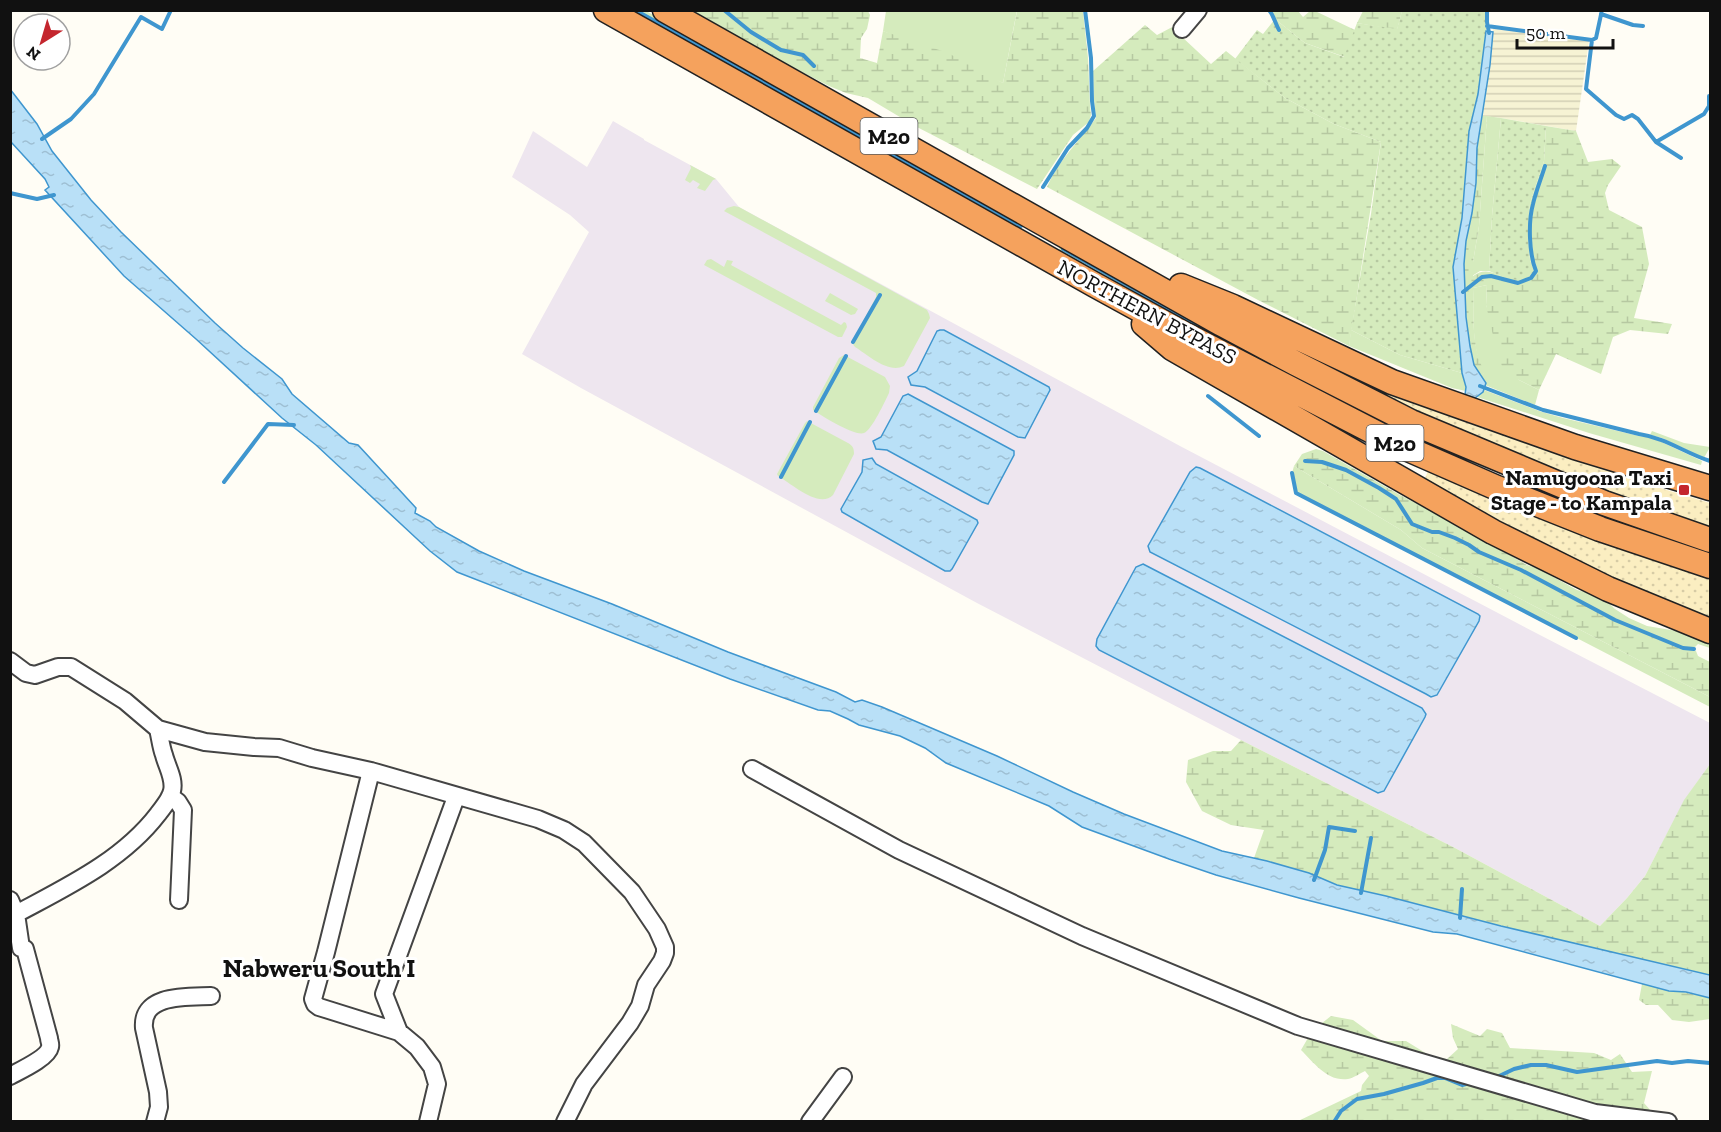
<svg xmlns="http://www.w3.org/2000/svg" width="1721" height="1132" viewBox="0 0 1721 1132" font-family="'Zilla Slab',serif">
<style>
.industrial{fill:#eee6ef}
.farmland{fill:url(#farmland-rules)}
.grass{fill:#d5ebbd}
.wetland{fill:url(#wetland-marsh)}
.sand{fill:url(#sand-dots)}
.garden{fill:url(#garden-dots)}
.water{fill:url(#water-ripples);stroke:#3f96cf;stroke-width:1.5}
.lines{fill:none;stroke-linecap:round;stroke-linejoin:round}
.stream{stroke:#3f96cf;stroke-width:4}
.minor-casing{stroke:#444;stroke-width:20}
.highway-casing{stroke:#222;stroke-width:27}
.minor{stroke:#fff;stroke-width:16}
.highway{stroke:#f5a25d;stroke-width:24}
.poi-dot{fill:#c4262e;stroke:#fff;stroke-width:2}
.labels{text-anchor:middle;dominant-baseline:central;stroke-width:6;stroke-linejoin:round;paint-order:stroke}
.shield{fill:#fff;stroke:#585858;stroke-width:1.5}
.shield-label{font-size:21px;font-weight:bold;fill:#111}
.street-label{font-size:22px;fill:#111;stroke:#fff}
.poi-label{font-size:22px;font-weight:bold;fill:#111;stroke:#fff;text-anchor:end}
.quarter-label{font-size:26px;font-weight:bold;fill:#111;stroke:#fff}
</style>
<defs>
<pattern id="farmland-rules" width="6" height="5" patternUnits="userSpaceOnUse" patternTransform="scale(1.5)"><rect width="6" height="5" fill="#f6f3d4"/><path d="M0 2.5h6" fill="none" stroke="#d2cfb5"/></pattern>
<pattern id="wetland-marsh" width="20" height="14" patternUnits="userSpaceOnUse" patternTransform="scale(1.5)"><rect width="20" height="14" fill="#d5ebbd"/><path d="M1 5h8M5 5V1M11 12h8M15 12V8" fill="none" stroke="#b6c8a1"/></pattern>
<pattern id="sand-dots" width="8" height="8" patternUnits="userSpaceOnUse" patternTransform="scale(1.5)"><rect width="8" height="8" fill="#fbeec1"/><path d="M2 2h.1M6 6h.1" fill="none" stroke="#d6cba5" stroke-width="1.8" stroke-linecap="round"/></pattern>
<pattern id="garden-dots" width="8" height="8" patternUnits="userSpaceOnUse" patternTransform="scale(1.5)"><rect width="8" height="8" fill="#d5ebbd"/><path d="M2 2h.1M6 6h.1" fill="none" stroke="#b6c8a1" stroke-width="1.8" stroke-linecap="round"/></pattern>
<pattern id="water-ripples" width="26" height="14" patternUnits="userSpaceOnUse" patternTransform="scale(1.5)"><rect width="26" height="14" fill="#b9e0f7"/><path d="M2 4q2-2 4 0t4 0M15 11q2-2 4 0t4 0" fill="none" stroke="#9ebfd3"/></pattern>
</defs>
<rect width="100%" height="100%" fill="#fffdf5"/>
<path class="industrial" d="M 613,121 L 644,139 L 644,140 L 716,179 L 739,207 L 1180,446 L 1517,623 L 1710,723 L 1710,764 L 1684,801 L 1645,876 L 1627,898 L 1600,926 L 1455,848 L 1241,740 L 977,603 L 581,388 L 522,354 L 589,232 L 570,215 L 512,177 L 533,131 L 587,167 Z"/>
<path class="farmland" d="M 1493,28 L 1589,41 L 1576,131 L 1501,118 L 1482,116 L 1490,65 Z"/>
<path class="grass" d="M 1017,10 L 1003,83 L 883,31 L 886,11 Z
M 620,11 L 646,11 L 1020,219 L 1022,222 L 1021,228 L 1019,231 Z
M 1487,116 L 1501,118 L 1492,216 L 1489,271 L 1480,271 L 1472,276 L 1473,262 L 1479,226 Z
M 690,165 L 716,179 L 713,180 L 705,191 L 697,188 L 700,184 L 693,180 L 690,183 L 685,180 L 691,168 Z
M 734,206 L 739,207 L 927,310 L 929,314 L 930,318 L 904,366 C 888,374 868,355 855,347 L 852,343 L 876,297 L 876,293 L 724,211 L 727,208 Z
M 1062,245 L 1144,291 L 1141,296 L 1133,295 L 1061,253 L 1059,249 Z
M 711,259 L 724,267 L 727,260 L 733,261 L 731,265 L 841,325 L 844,322 L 846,323 L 847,327 L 842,337 L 838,337 L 704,265 L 707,260 Z
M 1487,285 L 1486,305 L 1501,345 L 1519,380 L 1539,390 L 1535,405 L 1485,385 L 1486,383 L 1481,375 L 1484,373 C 1471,347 1474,317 1473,288 Z
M 830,293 L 858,309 L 855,314 L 851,315 L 825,301 Z
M 1351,330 L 1400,355 L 1462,373 L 1466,387 L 1466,391 L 1452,388 L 1349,346 Z
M 844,355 L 885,377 L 890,386 L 889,393 C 885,401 872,430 864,433 C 856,437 820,415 813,410 L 813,407 L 839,358 Z
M 1484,390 L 1542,412 L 1563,418 L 1639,436 L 1653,438 L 1702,461 L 1701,465 L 1589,433 L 1477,397 L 1483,392 Z
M 807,421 L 848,443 C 853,446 854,448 854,454 L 833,495 C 819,509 792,484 778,476 L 777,474 L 805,423 Z
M 1652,431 L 1684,443 L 1710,447 L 1704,458 L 1662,438 L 1650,435 Z
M 1294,466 L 1401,530 L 1422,548 L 1710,697 L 1710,707 L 1296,493 L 1292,473 Z
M 1527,565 L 1539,569 L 1577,590 L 1601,596 L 1615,609 L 1629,618 L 1647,626 L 1683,632 L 1710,643 L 1710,648 L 1698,644 L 1695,647 C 1668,653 1550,586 1521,570 Z"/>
<path class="wetland" d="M 689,11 L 868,11 L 870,15 L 867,29 L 861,38 L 860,58 L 877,63 L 883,31 L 948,53 L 1003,83 L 1017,11 L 1083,11 L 1088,58 L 1090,106 L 1091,115 L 1089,122 L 1073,135 L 1037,189 L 915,126 L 868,98 L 846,93 L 829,86 L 752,46 Z
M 1267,11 L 1298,11 L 1303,17 L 1310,11 L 1315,11 L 1355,30 L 1345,57 L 1305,43 L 1275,19 L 1273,20 L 1272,15 Z
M 1363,11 L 1402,11 L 1397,30 L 1357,23 Z
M 1178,24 L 1181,36 L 1211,64 L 1226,51 L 1285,98 L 1334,124 L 1381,142 L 1349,346 L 1258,300 L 1047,187 C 1058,161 1080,140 1096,118 L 1094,100 L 1093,71 L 1145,25 L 1157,35 Z
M 1481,116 L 1487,116 L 1479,226 L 1473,262 L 1473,276 C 1485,267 1495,273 1508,279 L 1534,270 L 1530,260 L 1528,237 L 1530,203 L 1544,161 L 1546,126 L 1576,131 L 1588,162 L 1612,159 L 1621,166 L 1608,185 L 1605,193 L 1609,210 L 1642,227 L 1649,264 L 1634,318 L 1672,324 L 1668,334 L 1630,330 L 1613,337 L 1601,374 L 1556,354 L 1539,390 L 1519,380 L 1501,365 L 1501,345 L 1495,344 L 1486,305 L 1487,285 L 1473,288 C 1474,317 1471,347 1485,373 L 1481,375 L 1474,365 L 1470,346 L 1466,317 L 1464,264 L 1466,241 L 1472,213 L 1477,148 Z
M 1316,449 L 1323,451 L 1400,495 L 1452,522 L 1527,565 L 1521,570 L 1615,619 L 1649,634 L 1696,651 L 1698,656 L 1710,662 L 1710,697 L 1422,548 L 1401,530 L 1294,466 L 1302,454 Z
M 1241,740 L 1455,848 L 1600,926 L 1627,898 L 1645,876 L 1684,800 L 1710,764 L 1710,975 L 1501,926 L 1386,896 L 1337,885 L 1309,873 L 1254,858 L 1264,830 L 1231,825 L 1202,811 L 1186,782 L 1188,760 L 1213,751 L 1231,751 Z
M 1642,984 C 1665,990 1688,992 1710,998 L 1710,1019 L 1689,1022 L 1672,1020 L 1658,1005 L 1646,1005 L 1639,1000 Z
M 1331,1016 L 1353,1020 L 1382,1041 L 1406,1041 L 1432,1057 L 1447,1059 L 1458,1049 L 1453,1038 L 1451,1024 L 1480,1036 L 1487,1029 L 1502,1033 L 1510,1048 L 1594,1053 L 1611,1060 L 1620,1054 L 1632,1072 L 1652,1071 L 1644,1103 L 1652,1112 L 1664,1113 L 1664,1122 L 1296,1122 L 1361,1091 L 1362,1085 L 1369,1076 L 1365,1071 C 1360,1073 1354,1078 1348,1079 C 1328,1082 1314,1063 1301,1050 L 1312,1031 Z"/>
<path class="sand" d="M 1293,346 L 1600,459 L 1627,478 L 1710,503 L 1710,529 L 1585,484 L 1387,398 L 1288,350 Z
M 1429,468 L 1710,577 L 1710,623 L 1663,605 L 1423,484 Z"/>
<path class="garden" d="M 1402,11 L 1486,11 L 1486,31 L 1478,94 L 1469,131 L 1462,218 L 1453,267 L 1462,373 L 1400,355 L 1351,330 L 1371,214 L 1381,142 L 1334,124 L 1285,98 L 1235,59 L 1257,30 L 1263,34 L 1275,19 L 1305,43 L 1344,57 L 1357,23 L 1397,29 Z
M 1501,118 L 1546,126 L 1544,161 L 1530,203 L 1528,237 L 1530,260 L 1534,270 L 1533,274 L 1521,280 L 1508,279 L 1489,271 L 1492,216 Z"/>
<path class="water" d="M 1486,31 L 1493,32 L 1490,65 L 1477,148 L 1476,183 L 1472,213 L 1466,241 L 1464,264 L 1466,317 L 1470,346 L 1474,365 L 1486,383 L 1483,392 L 1475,398 L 1465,395 L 1466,387 L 1462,373 L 1453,267 L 1462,218 L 1469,131 L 1478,94 Z
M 10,89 L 37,124 L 52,151 L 91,200 L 121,232 L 215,323 L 243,348 L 282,379 L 292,394 L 349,443 L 358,445 L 416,508 L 415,513 L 430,521 L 436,527 L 479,551 L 524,571 L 612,604 L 728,652 L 836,692 L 855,702 L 862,700 L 882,707 L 997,756 L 1073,792 L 1124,814 L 1222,851 L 1267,861 L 1309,873 L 1337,885 L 1386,896 L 1501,926 L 1710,975 L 1710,998 L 1686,992 L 1669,991 L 1457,934 L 1433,932 L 1299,898 L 1216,875 L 1169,859 L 1082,827 L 1049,806 L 946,763 L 925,748 L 900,736 L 859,725 L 848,719 L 830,711 L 818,710 L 730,679 L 457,572 L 430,551 L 316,445 L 282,418 L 196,339 L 124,276 L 45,190 L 49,187 L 45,179 L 11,142 Z
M 940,330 L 944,330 L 1049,387 L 1050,390 L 1025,438 L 1018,437 L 925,387 L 911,385 L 908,377 L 917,371 L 937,331 Z
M 908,394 L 1014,451 L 1014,455 L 988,504 L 982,502 L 887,450 L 876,449 L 873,441 L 881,437 L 903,396 Z
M 872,458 L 876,464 L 977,520 L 978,523 L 952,569 L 950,571 L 945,571 L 842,512 L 841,509 L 862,472 L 863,460 Z
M 1196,467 L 1200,468 L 1478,614 L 1480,616 L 1479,621 L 1437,695 L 1431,697 L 1426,694 L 1150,552 L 1148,546 L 1190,472 Z
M 1143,564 L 1422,708 L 1426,714 L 1425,717 L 1384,791 L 1378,793 L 1099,650 L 1096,646 L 1097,639 L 1136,567 Z"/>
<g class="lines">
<path class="stream" d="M 635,10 L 1021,226
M 724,10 L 751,32 L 781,50 L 803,55 L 814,66
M 1269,10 C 1274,16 1275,23 1279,30
M 1487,10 L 1487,22 L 1489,33
M 1601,14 L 1633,25 L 1643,26
M 1487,26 L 1592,40 L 1586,89 L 1616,115 L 1624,119 L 1632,115 L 1638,119 L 1656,142 L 1681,158
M 1592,40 L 1596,38 L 1602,10
M 42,139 L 71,119 L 94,94 L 141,17 L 162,29 L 171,10
M 1656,142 L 1704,114 L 1709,106 L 1709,96
M 1043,187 L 1068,148 L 1087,128 L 1094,116 L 1092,101 L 1091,58 L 1085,10
M 10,193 L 37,199 L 54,195
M 1063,249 L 1196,324
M 1463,292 L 1482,277 L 1491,276 L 1518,283 L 1531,278 L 1536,271 C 1529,254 1528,222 1533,204 C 1536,191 1541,179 1545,166
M 853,342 L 880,295
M 1480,386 L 1543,410 L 1639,434 C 1666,438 1685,453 1710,461
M 1208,396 L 1259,436
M 816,411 L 846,356
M 1305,461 L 1322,462 L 1346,470 L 1379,488 L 1396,499 L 1412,524 L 1432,532 L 1439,532 L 1455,538 L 1469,545 L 1479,552 L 1521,570 L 1615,620 L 1683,648 L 1694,649
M 1292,473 L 1296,493 L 1576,638
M 781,477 L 810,422
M 224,482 L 268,424 L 294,425
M 1314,880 L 1325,850 L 1329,827 L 1355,831
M 1361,893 L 1371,838
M 1460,918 L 1462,889
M 1495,1078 L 1514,1069 L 1531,1065 L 1546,1065 L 1577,1072 L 1657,1061 L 1672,1063 L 1688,1061 L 1710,1063
M 1334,1122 L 1341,1111 L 1357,1099 L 1384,1094 L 1423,1083 L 1437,1078 L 1445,1078 L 1462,1085 L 1470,1083"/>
<defs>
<path id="minor" d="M 1182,29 L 1198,10
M 10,661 L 26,673 L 35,675 L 58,667 L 71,667 L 125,701 L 158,729 L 205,742 L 254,747 L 279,748 L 312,758 L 371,771 L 538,819 L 564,830 L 584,843 L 632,892 L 657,929 L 665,947 L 665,953 L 662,961 L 646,985 L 640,1006 L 630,1023 L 584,1084 L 565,1122
M 752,769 L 899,850 L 1082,936 L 1298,1026 L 1595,1113 L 1668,1122
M 371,771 L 326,952 L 313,999 L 315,1004 L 319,1007 L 399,1032 L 417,1047 L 432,1067 L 437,1084 L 428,1122
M 170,796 L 178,802 L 183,810 L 179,900
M 10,900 L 16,914 L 21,948 L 25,949 L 49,1038 C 49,1041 51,1044 50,1047 C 48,1058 19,1071 10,1076
M 16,914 C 66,887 122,861 158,814 C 163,807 170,800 172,791 C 175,779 167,767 164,755 C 161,747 160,737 158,729
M 399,1032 L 384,994 L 456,797
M 155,1122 L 159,1107 L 158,1092 L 144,1028 C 141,993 189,997 211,996
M 810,1122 L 843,1077"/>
<path id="highway" d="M 606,10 L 1095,285 L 1186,335 L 1401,446 L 1497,488 L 1600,529 L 1710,566
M 665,10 L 1222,324 L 1295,363 L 1411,422 L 1604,503 L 1710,540
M 1181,286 L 1233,307 L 1392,382 L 1575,447 L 1710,488
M 1144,324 L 1172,348 L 1493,532 L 1608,589 L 1710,631"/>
</defs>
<use href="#minor" class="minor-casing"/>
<use href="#highway" class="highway-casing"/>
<use href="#minor" class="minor"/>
<use href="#highway" class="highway"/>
</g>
<rect class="poi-dot" x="1678" y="484" width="12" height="12" rx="3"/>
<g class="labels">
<g class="shield">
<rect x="860.5" y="118" width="57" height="36" rx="4.5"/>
<rect x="1366.5" y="425" width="57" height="36" rx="4.5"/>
</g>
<g class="shield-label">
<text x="889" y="136">M20</text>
<text x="1395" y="443">M20</text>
</g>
<g class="street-label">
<text transform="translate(1147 312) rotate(28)">NORTHERN BYPASS</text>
</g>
<g class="poi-label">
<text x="1672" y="477">Namugoona Taxi<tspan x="1672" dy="25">Stage - to Kampala</tspan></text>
</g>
<g class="quarter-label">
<text x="319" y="968">Nabweru South I</text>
</g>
</g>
<rect width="1721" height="1132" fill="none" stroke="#111111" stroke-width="24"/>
<g transform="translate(42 42) rotate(217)"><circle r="28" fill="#ffffff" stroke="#a0a0a0" stroke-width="1.5"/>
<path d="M0-4.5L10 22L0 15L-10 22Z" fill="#c4262e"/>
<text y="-9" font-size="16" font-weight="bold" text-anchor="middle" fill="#111111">N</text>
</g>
<path d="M1517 39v9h96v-9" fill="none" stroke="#111111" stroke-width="3"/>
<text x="1526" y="39" font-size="18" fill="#111111" stroke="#ffffff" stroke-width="4.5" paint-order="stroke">50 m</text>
</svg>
